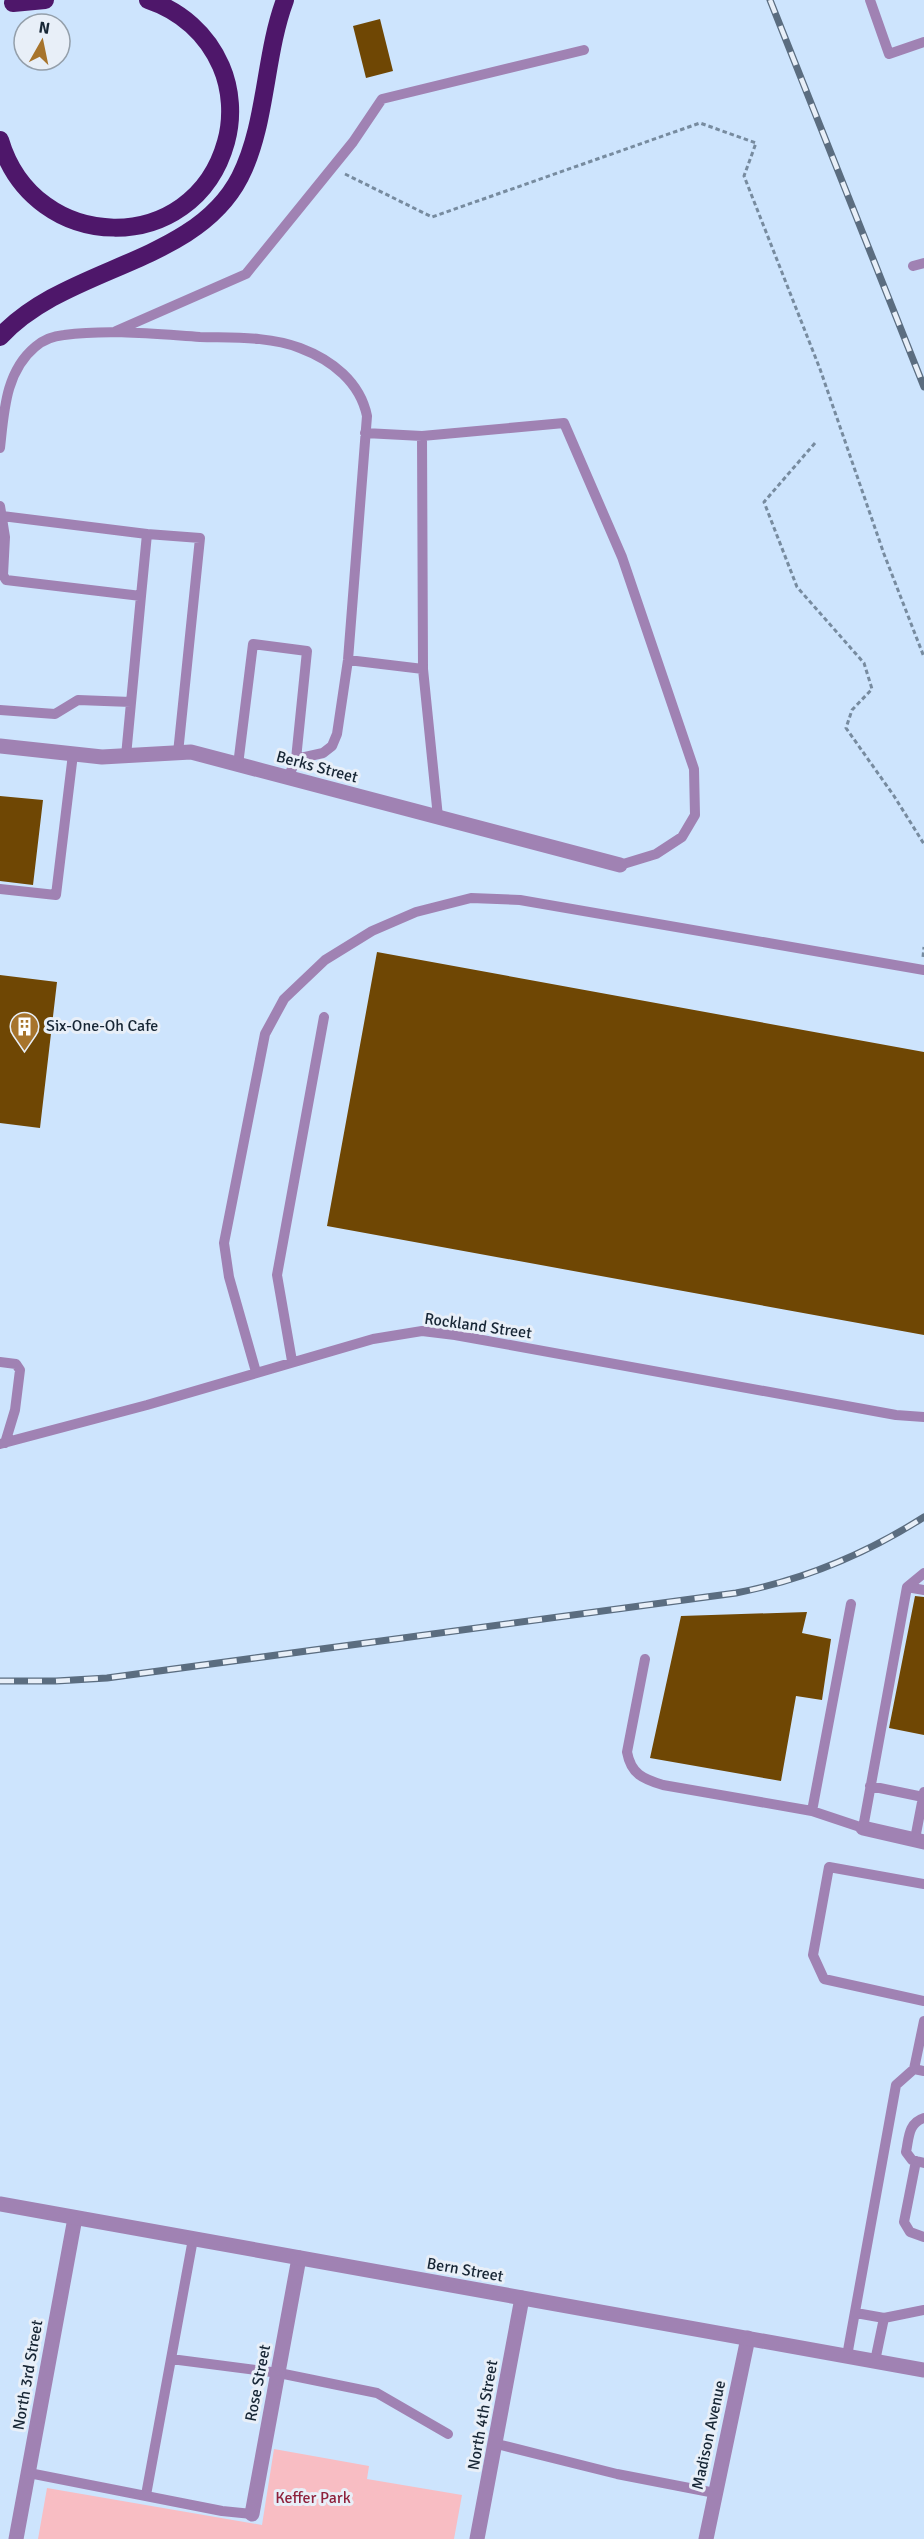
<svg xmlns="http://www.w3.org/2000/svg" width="924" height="2539" viewBox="0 0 924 2539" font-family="Signika,sans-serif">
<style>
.green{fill:#f8bdc3}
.building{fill:#6f4704}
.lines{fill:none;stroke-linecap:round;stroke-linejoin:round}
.path{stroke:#778b9f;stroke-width:3;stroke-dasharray:4.5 3;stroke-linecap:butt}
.service{stroke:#a082b3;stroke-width:10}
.minor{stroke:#a082b3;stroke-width:15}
.tertiary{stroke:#a082b3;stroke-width:15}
.motorway{stroke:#4e176a;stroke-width:18}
.rail-casing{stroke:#5b6d80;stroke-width:7}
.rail{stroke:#e8eff8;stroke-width:4.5;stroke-dasharray:14;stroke-linecap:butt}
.labels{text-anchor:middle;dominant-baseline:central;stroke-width:6;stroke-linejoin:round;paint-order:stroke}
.street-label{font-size:16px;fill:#172635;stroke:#e8eff8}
.poi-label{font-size:16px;fill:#172635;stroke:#e8eff8;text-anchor:start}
.park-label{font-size:16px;fill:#8e213c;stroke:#e8eff8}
</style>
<rect width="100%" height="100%" fill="#cde4fd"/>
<path class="green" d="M 274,2449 L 369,2466 L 367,2479 L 462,2495 L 454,2539 L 38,2539 L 47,2488 L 262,2525 Z"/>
<path class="building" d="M 380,19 L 393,71 L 366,78 L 353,26 Z
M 0,796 L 43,800 L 33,885 L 0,881 Z
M 377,952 L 924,1052 L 924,1335 L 327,1226 Z
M 0,975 L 57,982 L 40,1128 L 0,1123 Z
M 915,1596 L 924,1597 L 924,1735 L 889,1728 Z
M 807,1612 L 802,1633 L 831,1639 L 822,1700 L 796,1696 L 781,1781 L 650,1758 L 681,1616 Z"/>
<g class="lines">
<path class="path" d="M 345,174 L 432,217 L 700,123 L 756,143 L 744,176 L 820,369 L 884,554 L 924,657
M 815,443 L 764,502 L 797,587 L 864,663 L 872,689 L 852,710 L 846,728 L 894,796 L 924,844
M 923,957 L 924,947"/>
<path class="service" d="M 870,0 L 889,54 L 924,42
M 913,266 L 924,263
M 116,331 L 246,274 L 353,142 L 382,99 L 584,50
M 365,433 L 422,436
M 0,448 C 4,413 5,372 35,347 C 43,340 52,336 64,335 C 109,329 155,334 200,337 C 233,338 269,336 300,348 C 332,360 360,382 367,416 L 348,660 L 337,734 L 332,746 L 323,753 L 296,759 L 288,778
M 0,506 L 5,537 L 3,575 L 6,580 L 141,596 L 147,534 L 2,516
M 147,534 L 200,538 L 178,753
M 348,660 L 423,669
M 0,710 L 55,714 L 78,700 L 131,702
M 126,756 L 141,596
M 238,765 L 253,644 L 307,651 L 296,759
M 438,817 L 423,669 L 422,436 L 564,423 L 622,557 L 694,769 L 695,815 L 682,837 L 656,854 L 620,865
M 0,889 L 56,895 L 73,754
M 292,1361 L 277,1275 L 324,1017
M 0,1362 L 16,1364 L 20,1370 L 15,1410 L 5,1443
M 256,1372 L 229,1277 L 224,1243 L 265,1034 L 284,999 L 325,960 L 372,931 L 416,912 L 471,898 L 520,900 L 924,970
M 0,1444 L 147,1405 L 373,1339 L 422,1331 L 455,1335 L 896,1415 L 924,1417
M 924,1573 L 907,1587 L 924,1590
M 645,1659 L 627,1752 C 631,1774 643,1779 663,1785 L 812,1811 L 863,1828 L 907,1587
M 870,1786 L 923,1797
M 812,1811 L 851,1604
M 915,1839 L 924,1792
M 924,1884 L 829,1867 L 813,1955 L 824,1979 L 924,2001
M 924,2021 L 914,2069 L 924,2071
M 924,2118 C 908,2123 909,2138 906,2152 L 912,2160 L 924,2163
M 916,2161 L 904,2222 L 910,2232 L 924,2237
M 856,2313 L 884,2318 L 875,2361
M 884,2318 L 924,2310
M 847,2356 L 896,2085 L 914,2069
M 171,2359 L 279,2373 L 377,2393 L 448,2434
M 497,2444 L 617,2474 L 715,2493
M 29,2473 L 222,2511 L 252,2514
M 146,2495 L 193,2239"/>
<path class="minor" d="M 0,746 L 102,757 L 191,752 L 620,865
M 863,1828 L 924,1842
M 252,2514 L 299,2258
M 16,2539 L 75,2218
M 477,2539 L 522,2298
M 706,2539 L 748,2338"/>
<path class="tertiary" d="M 0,2204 L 924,2370"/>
<path class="motorway" d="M 13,3 L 45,0
M 0,140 C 34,255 194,258 226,142 C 233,117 231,89 221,66 C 207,34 181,11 148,0
M 0,337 C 66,265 195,265 240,177 C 267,124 264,56 285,0"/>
<defs>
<path id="rail" d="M 770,0 L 924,387
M 0,1681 L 56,1681 L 107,1678 L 736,1593 C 803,1580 866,1554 924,1517"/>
</defs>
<use href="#rail" class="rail-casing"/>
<use href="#rail" class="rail"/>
</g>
<defs>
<symbol id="building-pin" viewBox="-11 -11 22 30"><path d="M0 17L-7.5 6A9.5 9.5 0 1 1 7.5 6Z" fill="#a7742c" stroke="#e8eff8"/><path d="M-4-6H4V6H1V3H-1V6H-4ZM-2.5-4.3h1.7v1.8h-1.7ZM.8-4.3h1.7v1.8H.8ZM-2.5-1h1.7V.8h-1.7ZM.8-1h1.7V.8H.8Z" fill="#fff"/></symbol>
</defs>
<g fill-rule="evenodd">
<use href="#building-pin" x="8" y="1010" width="33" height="45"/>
</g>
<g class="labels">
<g class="street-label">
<text transform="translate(317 767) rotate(15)">Berks Street</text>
<text transform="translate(478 1326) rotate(8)">Rockland Street</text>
<text transform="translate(465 2270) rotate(10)">Bern Street</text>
<text transform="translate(28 2375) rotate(-80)">North 3rd Street</text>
<text transform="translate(258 2383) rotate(-79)">Rose Street</text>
<text transform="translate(483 2415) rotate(-80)">North 4th Street</text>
<text transform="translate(709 2435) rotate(-78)">Madison Avenue</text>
</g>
<g class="poi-label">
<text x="46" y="1026">Six-One-Oh Cafe</text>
</g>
<g class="park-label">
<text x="313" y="2498">Keffer Park</text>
</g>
</g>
<g transform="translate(42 42) rotate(9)"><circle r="28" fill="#e8eff8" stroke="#949faa" stroke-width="1.5"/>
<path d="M0-4.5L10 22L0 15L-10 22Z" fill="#a7742c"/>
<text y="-9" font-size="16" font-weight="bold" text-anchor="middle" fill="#172635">N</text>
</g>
</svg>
